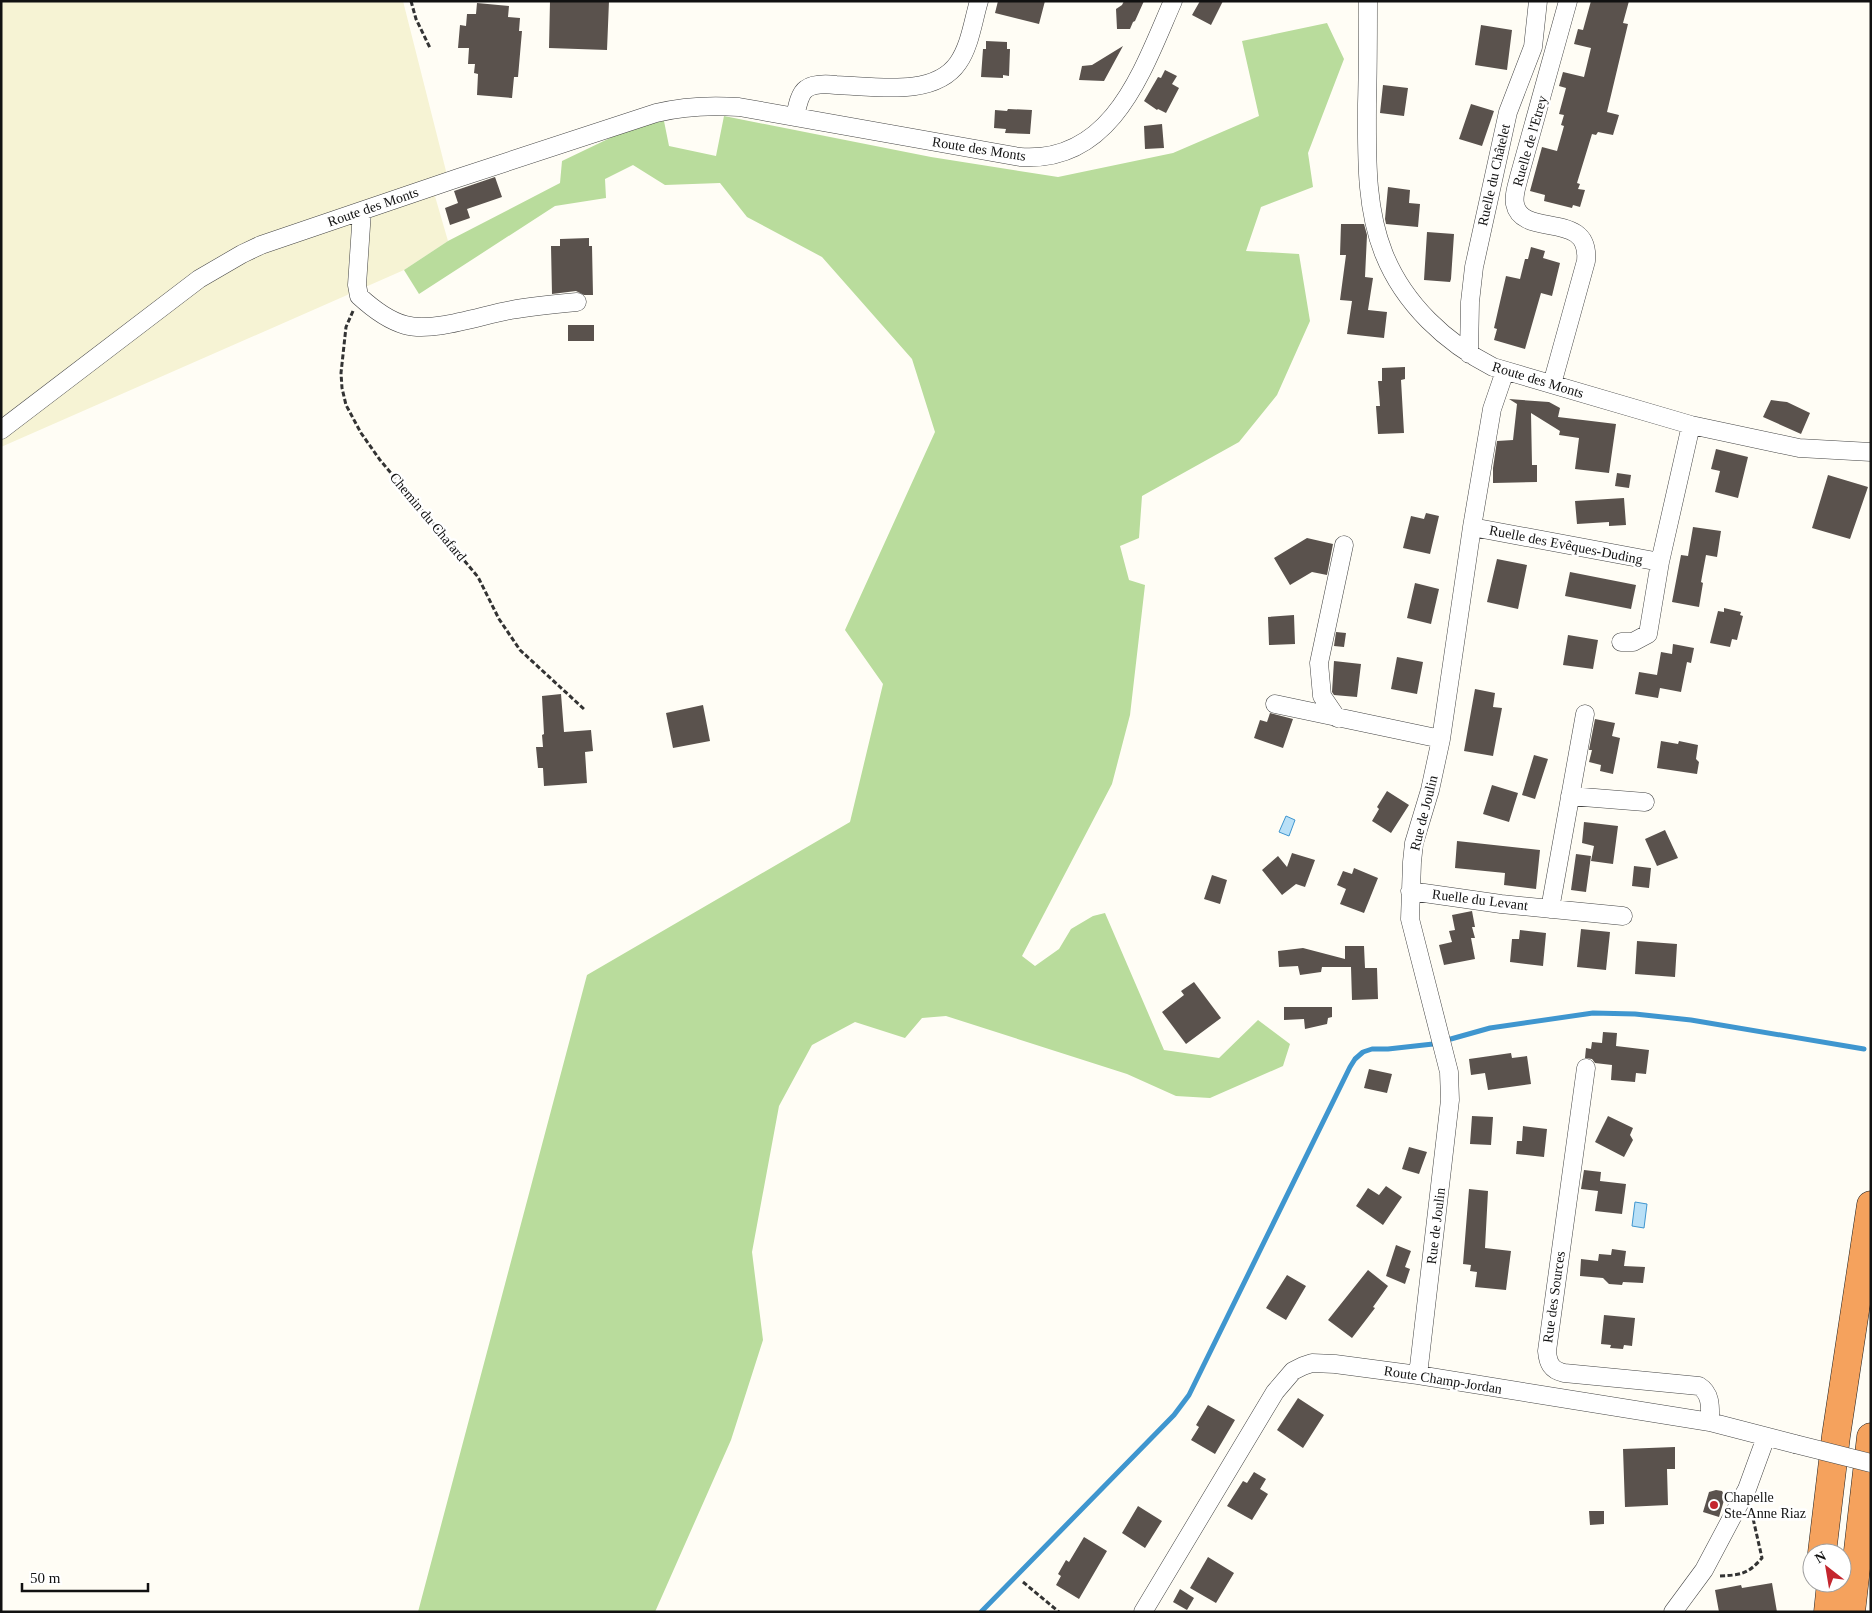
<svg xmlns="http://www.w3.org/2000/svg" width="1872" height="1613" viewBox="0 0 1872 1613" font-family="Georgia,serif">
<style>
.farmland{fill:#f6f3d4}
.forest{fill:#b9dc9c}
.water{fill:#b9e0f7;stroke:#3f96cf}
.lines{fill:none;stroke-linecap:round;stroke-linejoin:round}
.stream{stroke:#3f96cf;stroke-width:5}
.building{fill:#5a524d}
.street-casing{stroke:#444;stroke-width:19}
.highway-casing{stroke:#222;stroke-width:29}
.path{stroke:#333;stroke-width:3;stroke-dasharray:5 2.5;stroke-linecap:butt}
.street{stroke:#fff;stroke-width:18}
.highway{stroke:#f5a25d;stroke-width:28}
.street-bridge-casing{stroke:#444;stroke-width:19;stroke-linecap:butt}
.street-bridge{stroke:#fff;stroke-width:18}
.poi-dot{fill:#c4262e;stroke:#fff;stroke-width:2}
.labels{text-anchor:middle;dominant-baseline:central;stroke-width:5;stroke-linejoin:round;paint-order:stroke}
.street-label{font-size:14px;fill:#111;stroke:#fff}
.poi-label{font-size:14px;fill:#111;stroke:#fff;text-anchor:start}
</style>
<rect width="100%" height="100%" fill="#fffdf5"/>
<path class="farmland" d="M 1,1 L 403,1 L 447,175 L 430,179 L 448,241 L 404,270 L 1,447 Z"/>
<path class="forest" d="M 1327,23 L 1344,59 L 1308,153 L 1313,187 L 1261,207 L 1246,251 L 1299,254 L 1310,321 L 1277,395 L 1239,442 L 1142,496 L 1139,538 L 1120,546 L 1129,580 L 1145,585 L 1130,715 L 1112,784 L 1022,956 L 1035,966 L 1059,949 L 1071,929 L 1093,916 L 1105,913 L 1164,1050 L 1219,1058 L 1258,1020 L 1290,1044 L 1283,1066 L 1210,1098 L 1176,1096 L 1127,1074 L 946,1016 L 922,1018 L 905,1038 L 855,1022 L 812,1045 L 779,1106 L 752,1252 L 763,1340 L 731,1440 L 655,1612 L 418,1612 L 587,975 L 850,822 L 883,684 L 845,630 L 935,432 L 912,359 L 822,257 L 747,217 L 720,183 L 665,185 L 633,165 L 605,179 L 606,198 L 555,206 L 419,294 L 404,270 L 448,241 L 560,183 L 562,161 L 633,127 L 664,121 L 669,146 L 716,156 L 724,116 L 931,157 L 1058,177 L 1173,153 L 1259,116 L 1242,41 Z"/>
<path class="water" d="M 1286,816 L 1295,820 L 1289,836 L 1279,832 Z
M 1635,1202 L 1647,1204 L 1644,1228 L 1632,1226 Z"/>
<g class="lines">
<path class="stream" d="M 981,1612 L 1174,1415 L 1189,1395 L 1350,1067 L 1355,1059 L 1363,1052 L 1372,1049 L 1388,1049 L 1433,1044 L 1490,1028 L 1593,1013 L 1635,1014 L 1691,1020 L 1864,1049"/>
</g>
<path class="building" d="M 550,1 L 609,1 L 607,50 L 549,48 Z
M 998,1 L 1045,1 L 1039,24 L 995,13 Z
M 1124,1 L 1144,1 L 1135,21 L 1133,22 L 1130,29 L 1117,29 L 1116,9 L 1122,5 Z
M 1200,1 L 1223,1 L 1211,25 L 1192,15 Z
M 1591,1 L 1629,1 L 1623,23 L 1628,24 L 1607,112 L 1619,115 L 1613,135 L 1598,132 L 1596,135 L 1592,134 L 1577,183 L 1580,184 L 1578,189 L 1585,190 L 1580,207 L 1573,205 L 1572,208 L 1544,201 L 1545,195 L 1530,191 L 1542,147 L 1557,151 L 1564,126 L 1561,125 L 1564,115 L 1559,114 L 1566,88 L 1559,86 L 1563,72 L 1584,77 L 1591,48 L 1574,44 L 1578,29 L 1583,30 Z
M 477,3 L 509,6 L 508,17 L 520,18 L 519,31 L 522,31 L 518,77 L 514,77 L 512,98 L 477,95 L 478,74 L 474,73 L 475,64 L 468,64 L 469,48 L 458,48 L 460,25 L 466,26 L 467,14 L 476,14 Z
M 1481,25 L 1512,30 L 1507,70 L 1475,65 Z
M 986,41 L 1007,42 L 1007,49 L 1010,49 L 1009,76 L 1003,75 L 1003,78 L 981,77 L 983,49 L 986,49 Z
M 1123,46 L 1104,81 L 1079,80 L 1082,66 L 1092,65 Z
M 1165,70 L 1177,76 L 1172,84 L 1179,88 L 1166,113 L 1158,109 L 1157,110 L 1144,101 L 1158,77 L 1161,78 Z
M 1383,85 L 1408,88 L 1404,116 L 1380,113 Z
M 1471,104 L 1494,111 L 1482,146 L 1459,139 Z
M 1008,109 L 1032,110 L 1030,134 L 1005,133 L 1006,129 L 994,128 L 995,110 L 1007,111 Z
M 1162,124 L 1164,148 L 1145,149 L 1144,126 Z
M 495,177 L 502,197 L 467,209 L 470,218 L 450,225 L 445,208 L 458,203 L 454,191 Z
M 1388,187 L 1410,190 L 1409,203 L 1420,204 L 1418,227 L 1386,224 L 1385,219 Z
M 1341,224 L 1364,224 L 1367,235 L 1365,277 L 1373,278 L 1368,310 L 1387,312 L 1384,338 L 1347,334 L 1352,301 L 1340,300 L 1346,255 L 1340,255 Z
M 1427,232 L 1454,234 L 1451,279 L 1450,282 L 1424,280 Z
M 589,238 L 589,246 L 592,246 L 593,295 L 584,295 L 576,291 L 552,294 L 551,246 L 560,246 L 560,239 Z
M 1531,247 L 1545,251 L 1543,258 L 1560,263 L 1552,296 L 1541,293 L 1525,349 L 1494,340 L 1497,329 L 1494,328 L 1506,276 L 1520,279 L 1525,259 L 1528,259 Z
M 568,325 L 594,325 L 594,341 L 568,341 Z
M 1405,367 L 1405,379 L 1401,380 L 1404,433 L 1378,434 L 1376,406 L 1380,406 L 1378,381 L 1382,381 L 1382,368 Z
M 1509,399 L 1549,402 L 1560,408 L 1558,417 L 1616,424 L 1609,473 L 1575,469 L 1579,438 L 1559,435 L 1560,431 L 1531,413 L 1532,465 L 1537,465 L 1537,482 L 1493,483 L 1493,468 L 1497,441 L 1513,440 L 1517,404 Z
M 1771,400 L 1787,402 L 1810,413 L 1801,434 L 1763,417 Z
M 1716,449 L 1748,457 L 1738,498 L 1715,492 L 1720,471 L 1711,469 Z
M 1617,473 L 1631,475 L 1629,488 L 1615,486 Z
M 1828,475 L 1868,487 L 1850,539 L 1812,528 Z
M 1624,498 L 1626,525 L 1609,526 L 1609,522 L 1577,524 L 1575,501 Z
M 1426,513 L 1439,516 L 1430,554 L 1403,548 L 1411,516 L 1424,519 Z
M 1693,527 L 1721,531 L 1717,557 L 1706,555 L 1701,582 L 1703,583 L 1699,607 L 1672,602 L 1681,555 L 1688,556 Z
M 1307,538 L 1333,544 L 1327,575 L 1312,572 L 1290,585 L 1274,558 Z
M 1497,559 L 1527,565 L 1518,609 L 1487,602 Z
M 1570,572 L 1636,585 L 1631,609 L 1565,596 Z
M 1415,583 L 1439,589 L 1431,624 L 1407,618 Z
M 1724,608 L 1741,612 L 1740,615 L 1743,616 L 1737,640 L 1732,639 L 1730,647 L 1710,643 L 1718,611 L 1724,612 Z
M 1294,615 L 1295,644 L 1269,645 L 1268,617 Z
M 1336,632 L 1346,633 L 1344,647 L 1334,646 Z
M 1568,635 L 1598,640 L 1593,669 L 1563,665 Z
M 1673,644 L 1694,648 L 1691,663 L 1687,662 L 1681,692 L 1660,688 L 1658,698 L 1635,694 L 1639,672 L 1657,675 L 1661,652 L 1672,654 Z
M 1397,657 L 1423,662 L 1417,694 L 1391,689 Z
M 1334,661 L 1361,664 L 1357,697 L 1334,695 L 1332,692 Z
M 1475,689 L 1495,693 L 1493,707 L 1502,708 L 1493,756 L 1464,751 Z
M 561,694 L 564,732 L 591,730 L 593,751 L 585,752 L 587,783 L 544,786 L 543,768 L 538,768 L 536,747 L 543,747 L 542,735 L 544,734 L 542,696 Z
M 703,705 L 710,741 L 673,748 L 666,713 Z
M 1270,713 L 1293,719 L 1283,748 L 1254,738 L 1260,720 L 1267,722 Z
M 1595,719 L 1615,723 L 1612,736 L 1620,738 L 1613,774 L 1600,771 L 1601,765 L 1589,762 L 1592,750 L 1589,750 Z
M 1661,741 L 1678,744 L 1679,741 L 1698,745 L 1696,759 L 1699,762 L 1697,774 L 1657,768 Z
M 1534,755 L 1548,759 L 1535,799 L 1522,795 Z
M 1492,785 L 1518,793 L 1509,822 L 1483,814 Z
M 1387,791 L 1409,805 L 1391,833 L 1372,821 L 1379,809 L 1377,807 Z
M 1584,822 L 1618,826 L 1613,864 L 1591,861 L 1594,846 L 1582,843 Z
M 1665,830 L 1678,858 L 1657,866 L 1645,839 Z
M 1457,841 L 1540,850 L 1536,889 L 1504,885 L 1505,873 L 1455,868 Z
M 1292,853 L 1315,860 L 1305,887 L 1296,884 L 1282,895 L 1262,870 L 1278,856 L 1287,867 Z
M 1576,854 L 1591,856 L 1586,892 L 1571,890 Z
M 1634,866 L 1651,868 L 1649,888 L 1632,886 Z
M 1354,868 L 1378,878 L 1364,913 L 1340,904 L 1346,889 L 1337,885 L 1343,871 L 1352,874 Z
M 1212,875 L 1227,880 L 1220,904 L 1204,899 Z
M 1472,911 L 1475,927 L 1472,927 L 1475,938 L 1471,938 L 1475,959 L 1444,965 L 1439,945 L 1452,942 L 1449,931 L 1455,930 L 1452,915 Z
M 1581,929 L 1610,932 L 1606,970 L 1577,967 Z
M 1520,930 L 1546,933 L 1543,966 L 1510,962 L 1512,939 L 1519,939 Z
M 1637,941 L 1677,944 L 1675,977 L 1635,974 Z
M 1345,946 L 1364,946 L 1365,968 L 1377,968 L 1378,999 L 1352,1000 L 1351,967 L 1322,967 L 1321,972 L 1300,975 L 1298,966 L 1279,967 L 1278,951 L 1303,948 L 1345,959 Z
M 1194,982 L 1221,1018 L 1186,1044 L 1162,1012 L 1184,995 L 1181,991 Z
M 1284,1007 L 1332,1007 L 1332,1017 L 1328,1018 L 1327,1024 L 1305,1029 L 1304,1019 L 1284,1020 Z
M 1603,1032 L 1617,1033 L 1616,1046 L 1649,1050 L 1646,1074 L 1636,1073 L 1635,1082 L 1611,1080 L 1612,1065 L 1595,1063 L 1592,1059 L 1585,1058 L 1586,1048 L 1591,1049 L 1592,1042 L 1602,1043 Z
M 1511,1053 L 1512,1058 L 1527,1056 L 1531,1084 L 1488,1090 L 1485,1073 L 1471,1075 L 1469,1059 Z
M 1369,1069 L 1392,1074 L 1387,1093 L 1364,1088 Z
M 1472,1116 L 1493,1117 L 1491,1145 L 1470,1144 Z
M 1608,1116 L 1633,1128 L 1630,1135 L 1633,1140 L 1624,1157 L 1595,1142 Z
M 1523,1126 L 1547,1129 L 1544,1157 L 1516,1154 L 1517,1141 L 1522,1141 Z
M 1409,1147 L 1427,1152 L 1419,1174 L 1402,1169 Z
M 1584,1170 L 1601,1172 L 1600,1181 L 1626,1184 L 1622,1214 L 1595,1211 L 1598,1191 L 1581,1189 Z
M 1386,1186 L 1402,1197 L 1383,1225 L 1356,1206 L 1368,1188 L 1379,1195 Z
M 1469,1189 L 1488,1191 L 1485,1248 L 1511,1251 L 1506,1290 L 1475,1287 L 1477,1272 L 1470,1271 L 1471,1265 L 1463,1264 Z
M 1396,1245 L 1411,1251 L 1405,1267 L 1410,1269 L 1405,1284 L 1386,1276 Z
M 1612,1249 L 1626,1251 L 1624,1266 L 1645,1267 L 1643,1283 L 1623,1282 L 1622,1285 L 1609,1284 L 1603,1278 L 1580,1276 L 1581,1259 L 1598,1261 L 1599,1254 L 1611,1255 Z
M 1368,1270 L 1388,1286 L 1373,1307 L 1375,1308 L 1352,1338 L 1328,1320 Z
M 1287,1275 L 1306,1286 L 1286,1320 L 1266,1308 Z
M 1604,1315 L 1635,1318 L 1632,1346 L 1624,1345 L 1623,1349 L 1610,1348 L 1611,1345 L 1601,1344 Z
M 1298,1398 L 1324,1415 L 1303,1448 L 1277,1430 Z
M 1208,1405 L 1235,1420 L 1215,1454 L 1191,1440 L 1199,1427 L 1196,1425 Z
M 1675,1447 L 1675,1469 L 1667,1469 L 1668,1505 L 1625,1507 L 1623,1449 Z
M 1254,1472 L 1266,1479 L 1260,1489 L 1268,1494 L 1252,1520 L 1227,1506 L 1243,1481 L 1247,1483 Z
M 1716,1490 L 1722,1491 L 1725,1497 L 1719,1517 L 1703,1512 L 1709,1492 Z
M 1138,1506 L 1162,1521 L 1145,1548 L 1122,1533 Z
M 1589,1511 L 1604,1511 L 1604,1524 L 1590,1525 Z
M 1084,1537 L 1107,1551 L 1079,1599 L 1056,1585 L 1061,1576 L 1058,1574 L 1066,1560 L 1069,1562 Z
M 1208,1557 L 1234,1573 L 1216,1603 L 1190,1588 Z
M 1772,1583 L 1777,1612 L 1719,1612 L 1715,1590 L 1741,1585 L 1742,1588 Z
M 1180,1589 L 1194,1598 L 1187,1610 L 1173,1602 Z"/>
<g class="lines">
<defs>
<path id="street" d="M 1368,1 C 1368,35 1368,70 1367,104 C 1367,154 1365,207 1384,254 C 1404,304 1446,343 1493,367 L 1691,425 L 1799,448 L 1871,452
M 795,117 C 797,108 799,94 806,89 C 814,83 827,84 836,85 C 873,86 934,98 958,63 C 970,46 973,21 979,1
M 362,211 L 357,285 L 359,296 C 372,308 387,320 405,325 C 433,333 482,315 511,310 C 533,306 555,304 577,302
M 1469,354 L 1470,302 L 1474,267 L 1508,112 L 1533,47 L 1538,1
M 1552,384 L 1586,261 C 1591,209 1522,239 1515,204 C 1513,195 1517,186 1519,177 L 1568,1
M 1,430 L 199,279 L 242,254 L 261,245 L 458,178 L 656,113 C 684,106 711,105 739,107 L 1020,157 C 1113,164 1143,69 1173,1
M 1472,527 L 1660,562
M 1621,642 L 1633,642 L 1648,634 L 1660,562 L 1691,425
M 1275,704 L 1441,739
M 1337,718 L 1322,696 L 1319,663 L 1344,545
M 1570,796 L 1645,802
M 1410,891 L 1501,904 L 1623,916
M 1550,909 L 1585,714
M 1586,1068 L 1547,1351 C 1548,1363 1551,1370 1564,1373 L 1699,1386 C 1712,1394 1710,1409 1710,1422
M 1418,1375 L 1450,1100 L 1449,1072 L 1410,919 L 1412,862 L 1414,843 L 1430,790 L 1441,739 L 1472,527 L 1492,409 L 1505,371
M 1143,1612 L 1275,1392 L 1293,1371 L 1303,1366 L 1312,1363 L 1335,1364 L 1418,1375 L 1710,1422 L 1795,1444
M 1673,1612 L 1704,1570 L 1747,1489 L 1766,1437"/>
<path id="highway" d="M 1822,1553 L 1836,1436 L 1871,1205
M 1828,1612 L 1831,1583
M 1851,1612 L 1871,1437"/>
</defs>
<use href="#street" class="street-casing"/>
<use href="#highway" class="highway-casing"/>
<path class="path" d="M 411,1 L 416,19 L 430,48
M 353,311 L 346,327 L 341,373 L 342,388 L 346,405 L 361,433 L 380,460 L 478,577 L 499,619 L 520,650 L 585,710
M 1720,1576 C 1741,1575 1748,1574 1762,1558 L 1752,1514
M 1023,1582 L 1059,1612"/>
<use href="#street" class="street"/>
<use href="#highway" class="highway"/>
<defs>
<path id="street-bridge" d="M 1795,1444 L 1871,1463"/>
</defs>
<use href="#street-bridge" class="street-bridge-casing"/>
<use href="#street-bridge" class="street-bridge"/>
</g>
<circle class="poi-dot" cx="1714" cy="1505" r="5"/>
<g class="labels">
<g class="street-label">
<text transform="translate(1530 141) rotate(-74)">Ruelle de l'Etrey</text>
<text transform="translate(979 149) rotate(9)">Route des Monts</text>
<text transform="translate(1494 175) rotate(-77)">Ruelle du Châtelet</text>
<text transform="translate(373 207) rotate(-19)">Route des Monts</text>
<text transform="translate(1538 380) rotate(17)">Route des Monts</text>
<text transform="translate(428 517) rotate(50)">Chemin du Chafard</text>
<text transform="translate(1566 545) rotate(11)">Ruelle des Evêques-Duding</text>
<text transform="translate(1424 813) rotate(-76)">Rue de Joulin</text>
<text transform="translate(1480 900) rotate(7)">Ruelle du Levant</text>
<text transform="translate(1436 1226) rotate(-83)">Rue de Joulin</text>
<text transform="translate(1554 1297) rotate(-82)">Rue des Sources</text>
<text transform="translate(1443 1380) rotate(9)">Route Champ-Jordan</text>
</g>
<g class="poi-label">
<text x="1724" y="1497">Chapelle<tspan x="1724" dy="16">Ste-Anne Riaz</tspan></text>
</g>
</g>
<rect width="1872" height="1613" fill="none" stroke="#111111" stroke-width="5"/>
<g transform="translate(1827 1568) rotate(329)"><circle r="24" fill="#ffffff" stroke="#a0a0a0"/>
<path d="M0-4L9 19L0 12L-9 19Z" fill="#c4262e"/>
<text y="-8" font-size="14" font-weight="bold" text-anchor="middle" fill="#111111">N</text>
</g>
<path d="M22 1583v8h126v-8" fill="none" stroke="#111111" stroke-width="2.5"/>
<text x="30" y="1583" font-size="15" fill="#111111" stroke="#ffffff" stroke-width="4" paint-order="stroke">50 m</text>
</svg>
